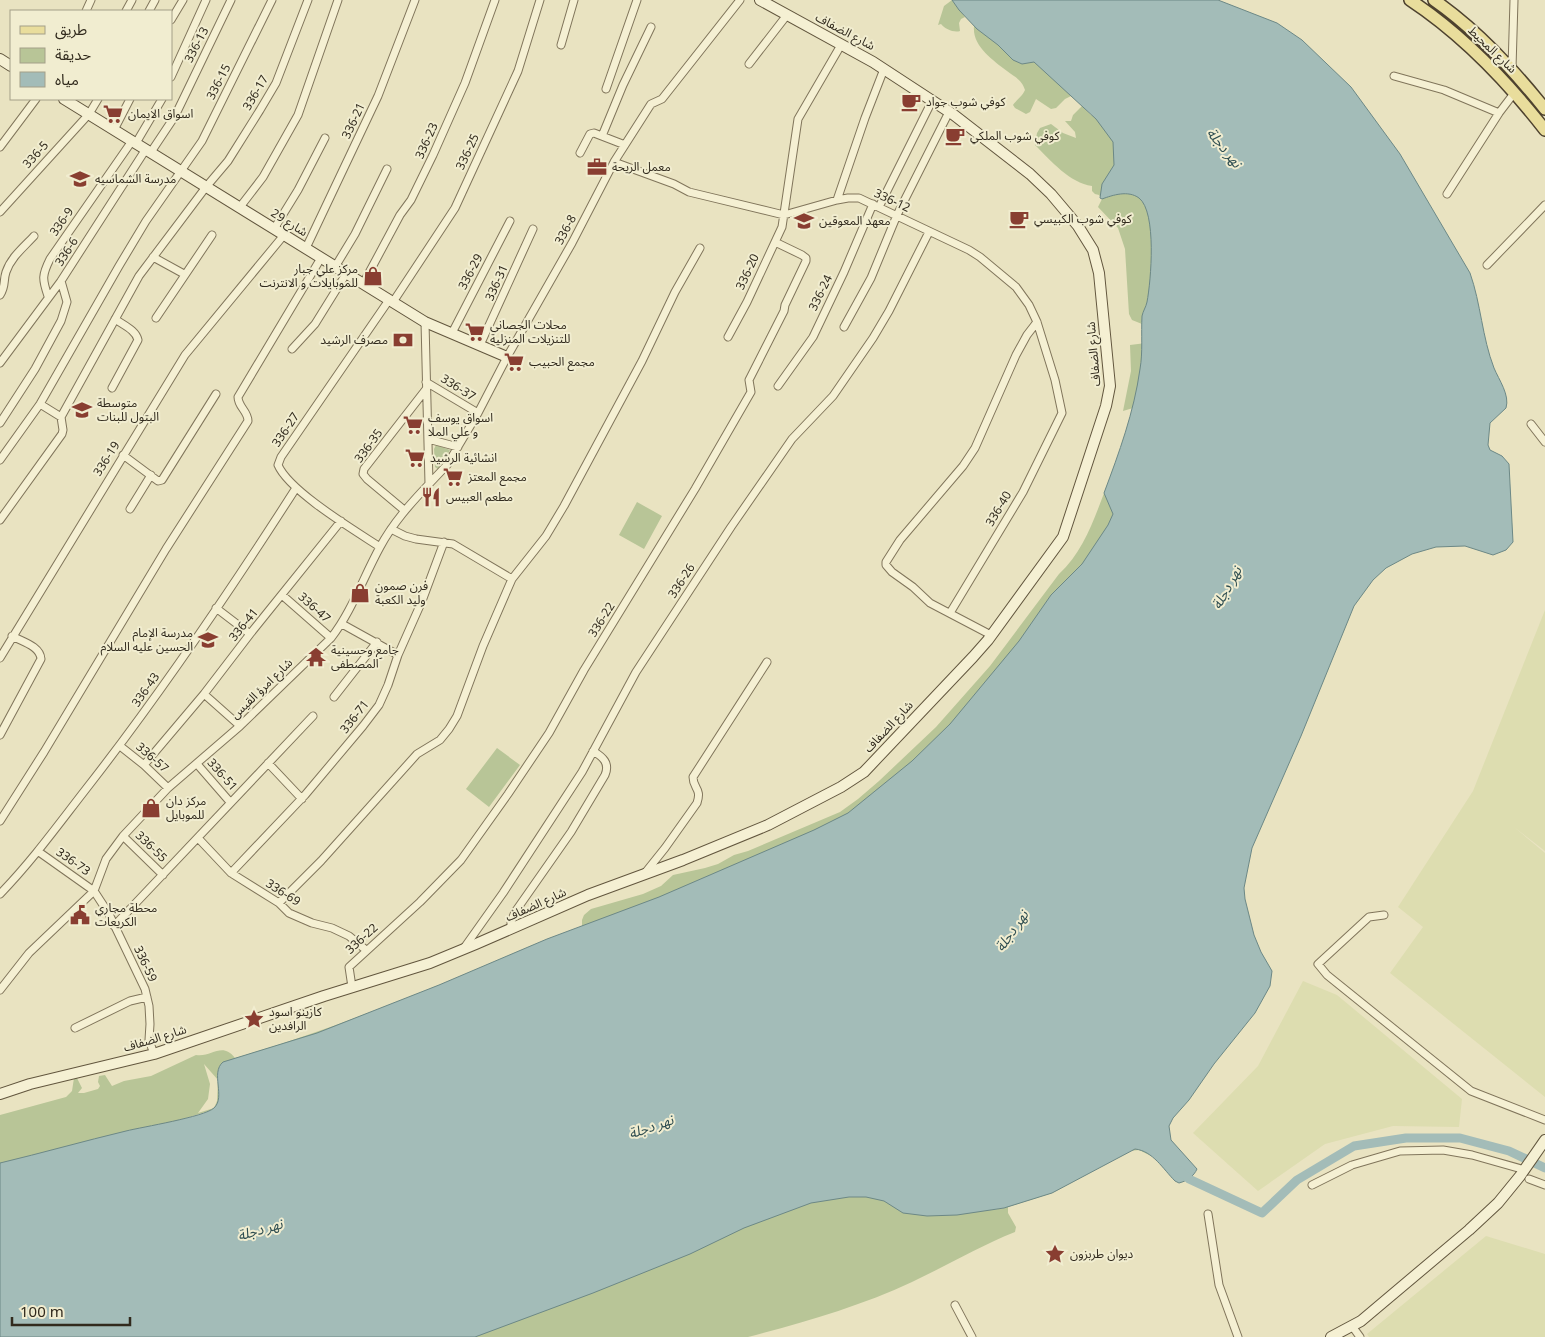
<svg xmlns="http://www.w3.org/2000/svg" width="1545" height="1337" viewBox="0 0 1545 1337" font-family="Georgia,'Noto Sans Arabic',serif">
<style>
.farmland{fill:#ddddb0}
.green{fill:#b8c597;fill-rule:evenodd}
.water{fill:#a3bcb8;stroke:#6c8886}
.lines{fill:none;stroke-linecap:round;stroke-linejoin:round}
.canal{stroke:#a3bcb8;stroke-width:9}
.street-casing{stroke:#80755b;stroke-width:9}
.secondary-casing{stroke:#62563e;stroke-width:12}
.primary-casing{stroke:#4e422f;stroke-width:14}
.street{stroke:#f5f0d3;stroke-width:7}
.secondary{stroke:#f5f0d3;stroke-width:10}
.primary{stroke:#e9dd9c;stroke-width:11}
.labels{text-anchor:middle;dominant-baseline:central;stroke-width:4;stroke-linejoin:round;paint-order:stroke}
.street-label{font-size:12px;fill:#312a1d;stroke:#f1edd0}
.poi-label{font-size:12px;fill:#312a1d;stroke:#f1edd0;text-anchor:start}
.water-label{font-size:14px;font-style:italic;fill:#2e4d50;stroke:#f1edd0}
</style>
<rect width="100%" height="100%" fill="#e9e3c1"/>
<path class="farmland" d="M 1545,610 L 1545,851 L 1514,827 L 1545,853 L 1545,1097 L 1390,973 L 1423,927 L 1398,907 L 1473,791 Z
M 1303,981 L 1337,995 L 1462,1099 L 1459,1127 L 1393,1126 L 1325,1144 L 1258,1191 L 1193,1133 L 1258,1066 Z
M 1486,1236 L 1545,1254 L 1545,1337 L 1369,1337 L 1367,1334 Z"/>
<path class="green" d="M 952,0 L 965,17 L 961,19 L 959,23 L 960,31 C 954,33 945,29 941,24 L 938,25 L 944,6 Z
M 974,26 L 977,29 L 1013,37 L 1071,96 L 1065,99 L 1056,108 L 1051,109 L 1036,99 L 1030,112 L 1026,114 L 1015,108 L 1013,105 C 1017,99 1022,97 1025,90 C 1022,80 1015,77 1007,71 C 993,60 972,46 974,26 Z
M 1082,106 L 1091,115 L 1121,123 L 1160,255 L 1142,324 L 1132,320 L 1129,314 L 1125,249 L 1118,228 L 1098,207 L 1102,199 L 1099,195 L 1095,194 L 1092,191 L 1092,186 C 1070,183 1051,161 1035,145 L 1037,133 L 1040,128 L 1051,124 L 1063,133 L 1076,138 L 1075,132 L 1065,121 L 1071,121 L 1073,115 Z
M 1146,343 L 1159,345 L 1112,508 L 1114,513 L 1117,516 L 1046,620 L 879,804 L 281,1088 L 0,1177 L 0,1115 L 66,1097 L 72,1091 L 74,1078 L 77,1078 L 82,1088 L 78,1093 L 84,1093 L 98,1089 L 100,1086 L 98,1082 L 99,1076 L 105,1075 L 112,1086 L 124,1081 L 151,1076 L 196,1055 C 211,1058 222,1041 235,1058 C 304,1038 370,1013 437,986 C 485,967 532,945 582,927 L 582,920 L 584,915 L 591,909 L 643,894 L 661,886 L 673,875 L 705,868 L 718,864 L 734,855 L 748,851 L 840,812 L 858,799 L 879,781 L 936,727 L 990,666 L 1059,574 C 1084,551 1094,519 1106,488 C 1116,462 1126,435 1133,408 L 1123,411 L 1131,371 L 1130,345 ZM 204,1064 L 218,1080 L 217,1101 L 214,1108 L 198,1113 L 208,1099 L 210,1084 Z
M 436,445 L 450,450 L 439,470 L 435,467 L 434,449 Z
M 637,502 L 662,516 L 644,549 L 619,535 Z
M 497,748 L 520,765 L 489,807 L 466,789 Z
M 1129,1147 L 1141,1148 L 1151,1156 L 1139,1150 L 1130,1151 L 1052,1193 L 1008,1207 L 1008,1213 L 1016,1227 L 1015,1232 C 980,1246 946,1266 912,1282 C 861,1306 802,1323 748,1337 L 427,1337 L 727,1225 L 836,1193 L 978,1208 C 988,1211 997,1210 1007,1207 L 1008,1203 Z"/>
<path class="water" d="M 952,0 L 1218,0 L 1277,23 L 1302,40 L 1351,87 L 1400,154 L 1470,273 C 1481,304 1482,337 1494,368 C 1499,380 1510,395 1506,408 L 1490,423 L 1488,445 L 1490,450 L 1502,456 L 1509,464 L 1513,542 L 1506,550 L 1493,555 L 1465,546 L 1436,547 L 1412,554 L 1386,568 L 1373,580 L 1354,606 L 1301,736 L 1252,848 L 1244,888 L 1245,899 L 1254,935 L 1261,952 L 1272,971 L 1270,986 L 1255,1013 L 1214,1064 L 1189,1100 L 1173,1118 L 1169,1126 L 1171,1140 L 1197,1169 C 1194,1176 1187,1181 1179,1183 L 1175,1181 C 1163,1169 1153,1151 1135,1149 L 1052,1193 L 1004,1208 L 957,1215 L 927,1216 L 903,1213 L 884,1201 L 866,1197 L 849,1197 L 811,1203 L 744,1228 L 690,1254 L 593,1293 L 475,1337 L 0,1337 L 0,1163 C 42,1153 84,1141 126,1131 C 142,1127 204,1117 214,1108 C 226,1097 210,1073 223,1062 L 317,1033 L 439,985 L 547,939 L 659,897 L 814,830 L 848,813 L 912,761 L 950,724 L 1019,641 L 1051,595 L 1082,564 L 1108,525 L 1113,514 L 1104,493 C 1119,453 1134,412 1140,369 C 1143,352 1141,334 1142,316 C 1143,311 1146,307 1147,302 C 1151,281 1157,212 1139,198 C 1128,190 1113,195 1102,199 L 1100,198 L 1102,184 L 1114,165 L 1113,142 L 1096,119 L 1034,62 L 1022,64 L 1013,60 L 998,45 L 977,29 L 959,10 Z"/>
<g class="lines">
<path class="canal" d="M 1180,1171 L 1189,1179 L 1262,1213 L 1297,1180 L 1354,1146 L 1406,1138 L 1460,1138 L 1509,1151 L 1545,1168"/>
<defs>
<path id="street" d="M 86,11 L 91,0
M 126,11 L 132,0
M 149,11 L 155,0
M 171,20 L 183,0
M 561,45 L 574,0
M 749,64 L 787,15
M 1512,68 L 1514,0
M 1394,76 L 1444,90 L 1499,113
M 171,77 L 206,0
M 606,89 L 637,0
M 114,130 L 130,99
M 602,136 L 623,85 L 651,27
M 136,143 L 162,99
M 0,147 L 36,99
M 151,152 L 175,116 L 231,0
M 580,153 L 590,134 L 594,133 L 625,145
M 614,162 L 674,184 L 689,192 L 784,215 L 837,200 L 848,198 L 859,198 L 969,250 L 980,257 L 1016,287 L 1029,305 L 1037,322 L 1055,380 L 1062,413 L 1023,492 L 950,613
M 1447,194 L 1499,113 L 1515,92
M 837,200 L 865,118 L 884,69
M 240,207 L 263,177 L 298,115 L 338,0
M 879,207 L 932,101
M 0,212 L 89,114 L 98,99
M 274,229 L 298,190 L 325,138
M 306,248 L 378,96 L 415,0
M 153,257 L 184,274
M 1487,265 L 1545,205
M 335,267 L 355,234 L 387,169
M 363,284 L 400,215 L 411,200 L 433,155 L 465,83 L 495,0
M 0,295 C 6,286 3,281 6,272 C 11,257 24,247 34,236
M 48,296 C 42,279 42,275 50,259 L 132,141
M 393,302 L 455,208 L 518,71 L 540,0
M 156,318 L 212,235
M 844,327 L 871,278 L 897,215 L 949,112
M 452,333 L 510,221
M 728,337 L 747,302 L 782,227 L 798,119 L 841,45
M 480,345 L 533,229
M 292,349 L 315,324 L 346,274
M 0,363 L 61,281 L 146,149
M 426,382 L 478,413
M 778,386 L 813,337 L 844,272 L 873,204
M 112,388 L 138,340 C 136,330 123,325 115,319
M 40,404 L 61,417
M 0,423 L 35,369 L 61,321 L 67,302 L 61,281
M 1531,424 L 1545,442
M 428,439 L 458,447
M 123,455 L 158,481 L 162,480 L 216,394
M 0,460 L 40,404 L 119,266 L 146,221 L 202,141 L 272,0
M 429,484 L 447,465 L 478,413 L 507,357 L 572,243 L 614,162 L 651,104 L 662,99 L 740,0
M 130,509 L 151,475
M 404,510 L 367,479 L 363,474 L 364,469 L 427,388
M 0,520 L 62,434 L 63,430 L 61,417 L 139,276 L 206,187 L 228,161 L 260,110 L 276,83 L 308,0
M 391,529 L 405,536 L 416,539 L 453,544 L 512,579
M 380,547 C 354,530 289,491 278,465 L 281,457 L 389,300
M 282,595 L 331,638
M 216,608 L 250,634
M 342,624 L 398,655
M 991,635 L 930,603 L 913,587 L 892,572 L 886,565 L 886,562 L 900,540 L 963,466 L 975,448 L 1016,355 L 1027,335 L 1037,322
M 0,658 L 185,355 L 284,235
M 204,694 L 240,726
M 334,697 L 377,642
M 0,735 L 41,659 C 40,646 23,642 12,636
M 120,746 L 144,765 L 168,788
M 268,763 L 302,799
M 197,764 L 230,802
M 144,765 L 204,694 L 250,634 L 341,521
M 0,821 L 44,752 L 166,549 L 248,421 C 248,411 238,407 238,397 L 321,258
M 123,836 L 163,875
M 198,838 L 231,873 L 279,903 L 289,913 L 312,923 L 332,928 L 349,936 L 366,950
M 39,852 L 94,891 L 109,914 L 145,989 L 149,1006 L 150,1024 L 149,1040 L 154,1054
M 231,873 L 305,795 L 363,726 L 379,705 L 388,685 L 398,655 L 422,601 L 444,542
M 645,873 L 665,848 L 697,803 C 702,788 693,789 693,777 L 767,662
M 0,894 C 32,861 58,825 86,789 C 161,693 230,591 296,488
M 279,903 L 321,861 L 417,754 L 440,740 L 449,729 L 457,716 L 483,646 L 512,579 L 546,536 L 564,506 L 642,361 L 675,292 L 700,248
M 1384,915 L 1369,917 L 1318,964 L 1327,975 L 1471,1091 L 1545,1120
M 114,926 L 313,716
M 511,929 L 511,922 L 515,912 L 571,832 L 605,775 C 610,763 603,757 593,751
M 464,948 L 503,893 L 582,772 L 636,672 L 731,527 L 792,439 L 833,396 L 873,338 L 889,311 L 929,232
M 352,987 L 349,967 L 420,902 L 461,860 L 508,794 L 549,733 L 584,670 L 695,489 L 751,392 L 749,380 L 784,311 L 785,305 L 806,261 L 806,258 L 802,255 L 775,242
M 0,990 L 29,953 L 94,891 L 106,859 L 123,836 L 168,788 L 240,726 L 331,638 C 352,611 363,578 380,547 C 393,523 410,504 429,484 L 425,322
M 75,1028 L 130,1001 L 147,997
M 1529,1179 L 1545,1185
M 1312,1185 L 1352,1165 L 1400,1151 L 1443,1150 L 1472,1155 L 1525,1170
M 1208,1214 L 1219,1285 L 1238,1337
M 955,1305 L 972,1337
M 1352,1326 L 1360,1337"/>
<path id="secondary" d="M 0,59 L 11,66
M 64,99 L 425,322 L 507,357
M 0,1094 L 30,1084 L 154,1054 L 324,996 L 430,963 L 476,944 L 588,895 L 683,860 L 768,825 L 841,787 L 864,772 L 973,657 L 988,640 L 1063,537 L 1106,406 L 1110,386 L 1099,273 L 1093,250 L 1078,226 L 1051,194 L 1030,174 L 954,115 L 873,62 L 760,0
M 1331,1337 L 1361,1321 L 1469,1230 L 1498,1203 L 1520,1176 L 1545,1140"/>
<path id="primary" d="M 1410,0 C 1463,35 1506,80 1545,130
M 1434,0 C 1477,30 1512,68 1545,109"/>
</defs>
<use href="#street" class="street-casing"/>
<use href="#secondary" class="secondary-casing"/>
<use href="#primary" class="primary-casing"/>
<use href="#street" class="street"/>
<use href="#secondary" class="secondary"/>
<use href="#primary" class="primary"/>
</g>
<defs>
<symbol id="cafe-bare" viewBox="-9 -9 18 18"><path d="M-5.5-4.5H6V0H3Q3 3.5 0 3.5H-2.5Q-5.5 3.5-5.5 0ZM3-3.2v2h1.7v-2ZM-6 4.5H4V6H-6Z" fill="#893e31" stroke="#f1edd0" stroke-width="2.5" paint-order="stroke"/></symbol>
<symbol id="supermarket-bare" viewBox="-9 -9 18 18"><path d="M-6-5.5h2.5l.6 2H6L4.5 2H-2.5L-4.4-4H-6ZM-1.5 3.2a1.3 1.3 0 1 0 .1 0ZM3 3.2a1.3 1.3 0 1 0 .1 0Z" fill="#893e31" stroke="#f1edd0" stroke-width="2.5" paint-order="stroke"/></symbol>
<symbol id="office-bare" viewBox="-9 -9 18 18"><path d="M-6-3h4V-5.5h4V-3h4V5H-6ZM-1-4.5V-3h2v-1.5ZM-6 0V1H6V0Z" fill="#893e31" stroke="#f1edd0" stroke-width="2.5" paint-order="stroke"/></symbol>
<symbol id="school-bare" viewBox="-9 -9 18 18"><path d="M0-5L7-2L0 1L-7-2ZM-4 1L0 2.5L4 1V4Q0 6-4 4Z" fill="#893e31" stroke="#f1edd0" stroke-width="2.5" paint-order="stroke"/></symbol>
<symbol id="shop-bare" viewBox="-9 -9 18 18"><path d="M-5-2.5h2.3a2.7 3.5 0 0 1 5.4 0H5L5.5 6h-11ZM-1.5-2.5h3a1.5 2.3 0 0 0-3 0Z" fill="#893e31" stroke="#f1edd0" stroke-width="2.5" paint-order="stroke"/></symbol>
<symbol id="bank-bare" viewBox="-9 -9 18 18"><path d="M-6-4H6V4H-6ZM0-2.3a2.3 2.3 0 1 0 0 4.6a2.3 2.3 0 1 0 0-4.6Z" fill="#893e31" stroke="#f1edd0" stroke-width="2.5" paint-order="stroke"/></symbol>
<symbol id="restaurant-bare" viewBox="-9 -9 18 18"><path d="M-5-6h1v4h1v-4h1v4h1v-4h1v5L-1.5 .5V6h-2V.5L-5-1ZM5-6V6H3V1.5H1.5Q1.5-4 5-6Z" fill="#893e31" stroke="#f1edd0" stroke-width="2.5" paint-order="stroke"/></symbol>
<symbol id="temple-bare" viewBox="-9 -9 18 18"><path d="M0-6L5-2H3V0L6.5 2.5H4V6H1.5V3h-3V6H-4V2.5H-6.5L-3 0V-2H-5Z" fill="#893e31" stroke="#f1edd0" stroke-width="2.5" paint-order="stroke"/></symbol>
<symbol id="civic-bare" viewBox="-9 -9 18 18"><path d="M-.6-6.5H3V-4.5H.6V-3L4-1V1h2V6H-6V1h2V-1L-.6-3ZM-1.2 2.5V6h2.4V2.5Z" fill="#893e31" stroke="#f1edd0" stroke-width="2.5" paint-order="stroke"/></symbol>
<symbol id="sight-bare" viewBox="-9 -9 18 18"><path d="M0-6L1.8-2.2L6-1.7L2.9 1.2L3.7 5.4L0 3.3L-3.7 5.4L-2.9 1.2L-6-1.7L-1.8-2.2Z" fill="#893e31" stroke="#f1edd0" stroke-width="2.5" paint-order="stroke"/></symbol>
</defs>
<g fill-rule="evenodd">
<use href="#cafe-bare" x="897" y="88" width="28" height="28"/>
<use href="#supermarket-bare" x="99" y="100" width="28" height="28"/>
<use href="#cafe-bare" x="941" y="122" width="28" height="28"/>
<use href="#office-bare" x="583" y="153" width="28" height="28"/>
<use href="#school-bare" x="66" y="165" width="28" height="28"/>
<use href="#cafe-bare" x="1005" y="205" width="28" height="28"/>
<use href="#school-bare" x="790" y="207" width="28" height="28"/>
<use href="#shop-bare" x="359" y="262" width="28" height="28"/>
<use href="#supermarket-bare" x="461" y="318" width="28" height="28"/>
<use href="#bank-bare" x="389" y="326" width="28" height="28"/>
<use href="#supermarket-bare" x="500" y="348" width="28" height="28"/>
<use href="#school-bare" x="68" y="396" width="28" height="28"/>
<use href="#supermarket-bare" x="399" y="411" width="28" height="28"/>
<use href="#supermarket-bare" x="401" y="444" width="28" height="28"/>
<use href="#supermarket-bare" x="439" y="463" width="28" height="28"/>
<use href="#restaurant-bare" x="417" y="483" width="28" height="28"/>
<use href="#shop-bare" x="346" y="579" width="28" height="28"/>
<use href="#school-bare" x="194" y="626" width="28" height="28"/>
<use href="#temple-bare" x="302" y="643" width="28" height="28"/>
<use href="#shop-bare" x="137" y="794" width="28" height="28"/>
<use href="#civic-bare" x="66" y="901" width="28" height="28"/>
<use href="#sight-bare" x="240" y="1005" width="28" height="28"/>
<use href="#sight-bare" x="1041" y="1240" width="28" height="28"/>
</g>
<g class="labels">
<g class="street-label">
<text transform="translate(845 32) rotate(28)">شارع الضفاف</text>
<text transform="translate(197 45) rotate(-63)">336-13</text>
<text transform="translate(1492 50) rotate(44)">شارع المحيط</text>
<text transform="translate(219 82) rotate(-63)">336-15</text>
<text transform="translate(256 93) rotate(-60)">336-17</text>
<text transform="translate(354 121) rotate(-65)">336-21</text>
<text transform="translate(427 141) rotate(-66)">336-23</text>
<text transform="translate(468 152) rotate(-65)">336-25</text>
<text transform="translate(36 155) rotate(-48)">336-5</text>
<text transform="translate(892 201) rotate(25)">336-12</text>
<text transform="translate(62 222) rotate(-55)">336-9</text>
<text transform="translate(289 223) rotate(32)">شارع 29</text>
<text transform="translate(566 230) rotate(-62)">336-8</text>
<text transform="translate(67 252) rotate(-57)">336-6</text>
<text transform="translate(471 272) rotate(-62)">336-29</text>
<text transform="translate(748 272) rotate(-65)">336-20</text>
<text transform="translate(497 283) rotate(-66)">336-31</text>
<text transform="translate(821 293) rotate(-64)">336-24</text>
<text transform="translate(1094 354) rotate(-95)">شارع الضفاف</text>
<text transform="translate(458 388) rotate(32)">336-37</text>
<text transform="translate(286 430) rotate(-56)">336-27</text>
<text transform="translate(369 446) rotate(-54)">336-35</text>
<text transform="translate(107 459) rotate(-58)">336-19</text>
<text transform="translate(999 509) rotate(-59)">336-40</text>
<text transform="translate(682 581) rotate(-57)">336-26</text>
<text transform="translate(314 608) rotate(42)">336-47</text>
<text transform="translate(602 620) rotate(-58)">336-22</text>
<text transform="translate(244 625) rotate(-51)">336-41</text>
<text transform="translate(262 689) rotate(-44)">شارع امرؤ القيس</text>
<text transform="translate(146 690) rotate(-55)">336-43</text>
<text transform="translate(355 717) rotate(-52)">336-71</text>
<text transform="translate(889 727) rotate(-47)">شارع الضفاف</text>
<text transform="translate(152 758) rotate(41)">336-57</text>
<text transform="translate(222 775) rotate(49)">336-51</text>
<text transform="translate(151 847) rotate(44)">336-55</text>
<text transform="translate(73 862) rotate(35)">336-73</text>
<text transform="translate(283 893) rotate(33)">336-69</text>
<text transform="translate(536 905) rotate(-24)">شارع الضفاف</text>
<text transform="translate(362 939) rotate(-42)">336-22</text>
<text transform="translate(145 964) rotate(65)">336-59</text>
<text transform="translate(155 1039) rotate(-17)">شارع الضفاف</text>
</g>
<g class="poi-label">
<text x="926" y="102">كوفي شوب جواد</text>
<text x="128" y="114">اسواق الايمان</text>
<text x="970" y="136">كوفي شوب الملكي</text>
<text x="612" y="167">معمل الريحة</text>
<text x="95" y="179">مدرسة الشماسيه</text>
<text x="1034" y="219">كوفي شوب الكبيسي</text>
<text x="819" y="221">معهد المعوقين</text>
<text x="358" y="269" text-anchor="end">مركز علي جبار<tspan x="358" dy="14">للموبايلات و الانترنت</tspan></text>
<text x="490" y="325">محلات الجصاني<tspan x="490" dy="14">للتنزيلات المنزلية</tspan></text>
<text x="388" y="340" text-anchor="end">مصرف الرشيد</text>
<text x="529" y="362">مجمع الحبيب</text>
<text x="97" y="403">متوسطة<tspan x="97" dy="14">البتول للبنات</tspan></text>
<text x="428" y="418">اسواق يوسف<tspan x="428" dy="14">و علي الملا</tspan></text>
<text x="430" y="458">انشائية الرشيد</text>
<text x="468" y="477">مجمع المعتز</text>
<text x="446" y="497">مطعم العبيس</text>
<text x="375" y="586">فرن صمون<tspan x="375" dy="14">وليد الكعبة</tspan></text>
<text x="193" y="633" text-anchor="end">مدرسة الإمام<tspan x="193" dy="14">الحسين عليه السلام</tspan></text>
<text x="331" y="650">جامع وحسينية<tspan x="331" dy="14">المصطفى</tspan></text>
<text x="166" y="801">مركز دان<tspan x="166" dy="14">للموبايل</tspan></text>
<text x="95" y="908">محطة مجاري<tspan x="95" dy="14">الكريعات</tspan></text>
<text x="269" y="1012">كازينو اسود<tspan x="269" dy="14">الرافدين</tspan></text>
<text x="1070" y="1254">ديوان طربزون</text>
</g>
<g class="water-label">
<text transform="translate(1224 148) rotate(51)">نهر دجلة</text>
<text transform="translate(1227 588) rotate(-61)">نهر دجلة</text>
<text transform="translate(1012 931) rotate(-55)">نهر دجلة</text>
<text transform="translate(651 1127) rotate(-19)">نهر دجلة</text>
<text transform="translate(260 1230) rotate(-16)">نهر دجلة</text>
</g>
</g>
<rect x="10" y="10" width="162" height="90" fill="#f1edd0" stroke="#a49f88"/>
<rect x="20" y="26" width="25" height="8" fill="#e9dd9c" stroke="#a49f88"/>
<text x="55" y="35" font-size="15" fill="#312a1d">طريق</text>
<rect x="20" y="48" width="25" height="15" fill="#b8c597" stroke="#a49f88"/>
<text x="55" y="60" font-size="15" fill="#312a1d">حديقة</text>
<rect x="20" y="72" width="25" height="15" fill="#a3bcb8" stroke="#a49f88"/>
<text x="55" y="85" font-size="15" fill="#312a1d">مياه</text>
<path d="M12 1317v8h118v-8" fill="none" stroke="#312a1d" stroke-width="2.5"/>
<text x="20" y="1317" font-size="15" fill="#312a1d" stroke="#f1edd0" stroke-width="4" paint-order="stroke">100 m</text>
</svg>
